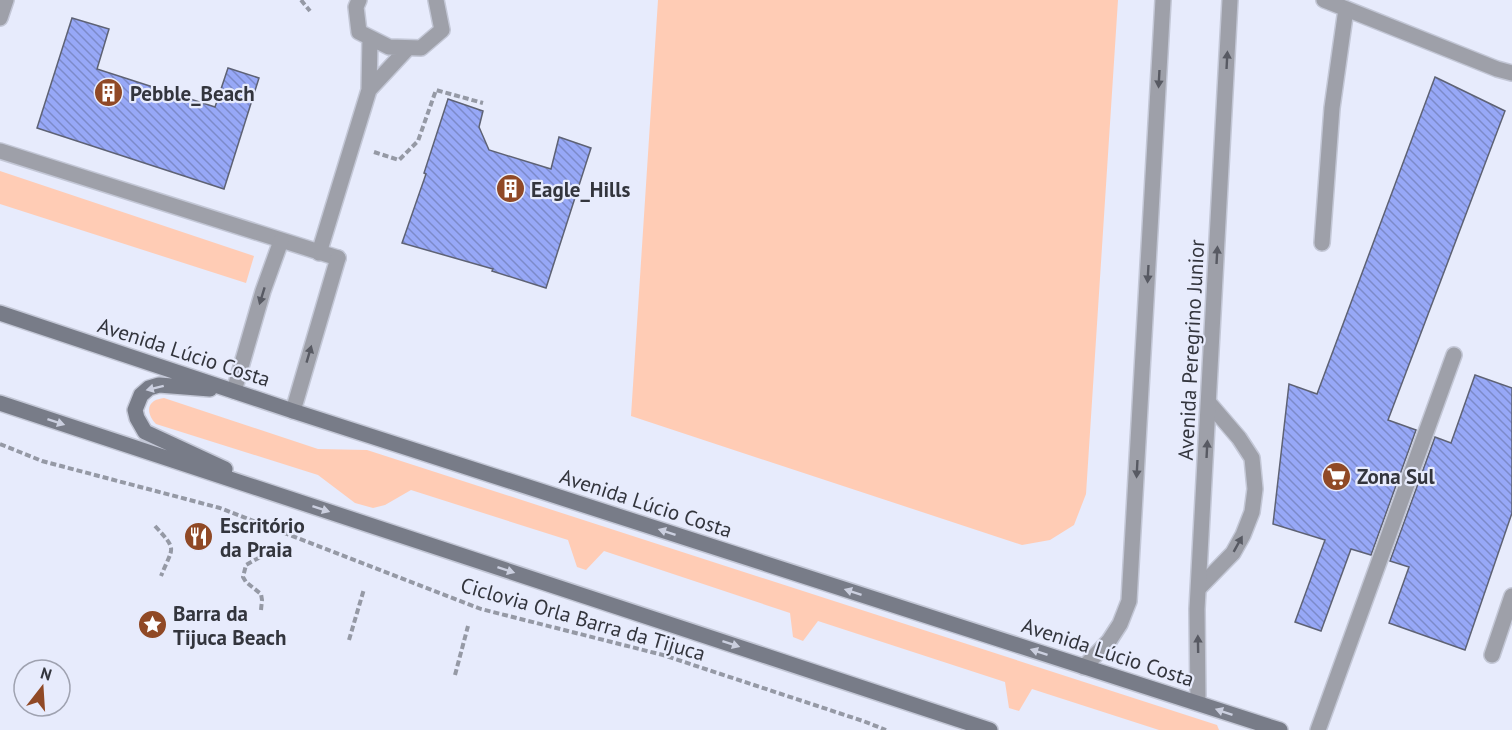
<svg xmlns="http://www.w3.org/2000/svg" width="1512" height="730" viewBox="0 0 1512 730" font-family="'PT Sans',sans-serif">
<style>
.green{fill:#ffccb5}
.building{fill:url(#building-back-hatch);stroke:#5e6274;stroke-width:1.5}
.lines{fill:none;stroke-linecap:round;stroke-linejoin:round}
.service-casing{stroke:#c3c7d6;stroke-width:18}
.minor-casing{stroke:#c3c7d6;stroke-width:18}
.tertiary-casing{stroke:#c3c7d6;stroke-width:18}
.secondary-casing{stroke:#c3c7d6;stroke-width:18}
.path{stroke:#9599a5;stroke-width:4;stroke-dasharray:6 3;stroke-linecap:butt}
.service{stroke:#9ea0a9;stroke-width:15}
.minor{stroke:#9ea0a9;stroke-width:15}
.tertiary{stroke:#9ea0a9;stroke-width:15}
.secondary{stroke:#787c88;stroke-width:15}
.oneway{fill:#585a63}
.oneway2{fill:#cbcfdf}
.labels{text-anchor:middle;dominant-baseline:central;stroke-width:4.5;stroke-linejoin:round;paint-order:stroke}
.poi-label{font-size:21px;font-weight:bold;fill:#33353d;stroke:#e7ebfc;text-anchor:start}
.street-label{font-size:21px;fill:#33353d;stroke:#e7ebfc}
</style>
<defs>
<pattern id="building-back-hatch" width="6" height="6" patternUnits="userSpaceOnUse" patternTransform="scale(1.5)"><rect width="6" height="6" fill="#97a8f7"/><path d="M-1 5l2 2M0 0l6 6M5-1l2 2" fill="none" stroke="#7c8ac9"/></pattern>
</defs>
<rect width="100%" height="100%" fill="#e7ebfc"/>
<path class="green" d="M 658,0 L 1118,0 L 1086,494 L 1074,525 L 1050,540 L 1022,545 L 631,416 Z
M 0,171 L 254,256 L 246,283 L 0,204 Z
M 164,398 L 318,449 L 367,450 L 1217,725 L 1219,730 L 1159,730 L 1032,689 L 1019,711 L 1009,708 L 1005,682 L 818,621 L 803,641 L 793,637 L 790,613 L 604,551 L 586,570 L 577,567 L 568,540 L 411,490 L 385,505 L 373,508 L 355,503 L 318,475 L 156,424 C 150,418 145,407 154,401 C 157,399 160,399 164,398 Z"/>
<path class="building" d="M 72,18 L 109,29 L 97,69 L 215,107 L 228,68 L 259,78 L 224,189 L 37,128 Z
M 1435,77 L 1505,111 L 1388,420 L 1416,430 L 1371,555 L 1351,549 L 1321,631 L 1295,622 L 1325,540 L 1273,524 L 1289,384 L 1317,394 Z
M 448,99 L 483,111 L 479,127 L 489,150 L 551,169 L 559,137 L 591,148 L 546,288 L 492,271 L 493,269 L 402,243 L 426,174 L 424,173 Z
M 1475,375 L 1512,388 L 1512,513 L 1465,650 L 1389,623 L 1409,567 L 1390,561 L 1435,437 L 1451,443 Z"/>
<g class="lines">
<defs>
<path id="service" d="M 359,0 L 356,7 L 359,32 L 389,47 L 421,48 L 442,30 L 436,0
M 1324,0 L 1497,69 L 1512,73
M 0,18 L 6,0
M 370,38 L 369,90 L 408,48
M 0,151 L 338,258
M 1322,243 L 1332,108 L 1346,9
M 319,253 L 369,90
M 1199,588 L 1233,553 L 1243,535 L 1252,512 L 1255,489 L 1252,458 L 1239,438 L 1209,403
M 1492,655 L 1512,596
M 1318,730 L 1454,355"/>
<path id="minor" d="M 234,391 L 263,291 L 281,241
M 293,411 L 338,258"/>
<path id="tertiary" d="M 1084,667 L 1109,641 L 1120,624 L 1129,601 L 1163,0
M 1198,703 L 1197,609 L 1230,0"/>
<path id="secondary" d="M 0,313 L 293,411 L 1280,730
M 210,389 L 159,385 L 149,388 L 141,395 L 135,410 L 137,418 L 145,432 L 225,469
M 0,403 L 990,730"/>
</defs>
<use href="#service" class="service-casing"/>
<use href="#minor" class="minor-casing"/>
<use href="#tertiary" class="tertiary-casing"/>
<use href="#secondary" class="secondary-casing"/>
<path class="path" d="M 301,0 L 310,11
M 374,152 L 399,160 L 418,141 L 436,90 L 483,103
M 0,444 L 42,461 L 220,508 L 481,609 L 663,655 L 863,721 L 886,730
M 155,526 C 178,551 173,546 161,576
M 261,610 L 262,600 L 261,594 L 246,582 L 243,577 L 246,565 L 262,556
M 349,640 L 364,589
M 455,675 L 468,626"/>
<use href="#service" class="service"/>
<use href="#minor" class="minor"/>
<use href="#tertiary" class="tertiary"/>
<use href="#secondary" class="secondary"/>
</g>
<defs><path id="oneway-solid" d="M-6-.8H1V-3.2L6.5 0L1 3.2V.8H-6Z" transform="scale(1.5)"/></defs>
<g class="oneway">
<use href="#oneway-solid" transform="translate(1227 60) rotate(-87)"/>
<use href="#oneway-solid" transform="translate(1159 79) rotate(93)"/>
<use href="#oneway-solid" transform="translate(1217 255) rotate(-87)"/>
<use href="#oneway-solid" transform="translate(1148 274) rotate(93)"/>
<use href="#oneway-solid" transform="translate(262 296) rotate(107)"/>
<use href="#oneway-solid" transform="translate(309 354) rotate(-74)"/>
<use href="#oneway-solid" transform="translate(1207 449) rotate(-87)"/>
<use href="#oneway-solid" transform="translate(1137 469) rotate(93)"/>
<use href="#oneway-solid" transform="translate(1238 544) rotate(-61)"/>
<use href="#oneway-solid" transform="translate(1198 644) rotate(-91)"/>
</g>
<g class="oneway2">
<use href="#oneway-solid" transform="translate(155 388) rotate(166)"/>
<use href="#oneway-solid" transform="translate(56 422) rotate(18)"/>
<use href="#oneway-solid" transform="translate(321 509) rotate(18)"/>
<use href="#oneway-solid" transform="translate(667 532) rotate(-162)"/>
<use href="#oneway-solid" transform="translate(506 570) rotate(18)"/>
<use href="#oneway-solid" transform="translate(853 592) rotate(-162)"/>
<use href="#oneway-solid" transform="translate(731 644) rotate(18)"/>
<use href="#oneway-solid" transform="translate(1039 652) rotate(-162)"/>
<use href="#oneway-solid" transform="translate(1224 712) rotate(-161)"/>
</g>
<defs>
<symbol id="building-disc" viewBox="-11 -11 22 22"><circle r="9.5" fill="#904926" stroke="#e7ebfc"/><path d="M-4-6H4V6H1V3H-1V6H-4ZM-2.5-4.3h1.7v1.8h-1.7ZM.8-4.3h1.7v1.8H.8ZM-2.5-1h1.7V.8h-1.7ZM.8-1h1.7V.8H.8Z" fill="#fff"/></symbol>
<symbol id="supermarket-disc" viewBox="-11 -11 22 22"><circle r="9.5" fill="#904926" stroke="#e7ebfc"/><path d="M-6-5.5h2.5l.6 2H6L4.5 2H-2.5L-4.4-4H-6ZM-1.5 3.2a1.3 1.3 0 1 0 .1 0ZM3 3.2a1.3 1.3 0 1 0 .1 0Z" fill="#fff"/></symbol>
<symbol id="restaurant-disc" viewBox="-11 -11 22 22"><circle r="9.5" fill="#904926" stroke="#e7ebfc"/><path d="M-5-6h1v4h1v-4h1v4h1v-4h1v5L-1.5 .5V6h-2V.5L-5-1ZM5-6V6H3V1.5H1.5Q1.5-4 5-6Z" fill="#fff"/></symbol>
<symbol id="sight-disc" viewBox="-11 -11 22 22"><circle r="9.5" fill="#904926" stroke="#e7ebfc"/><path d="M0-6L1.8-2.2L6-1.7L2.9 1.2L3.7 5.4L0 3.3L-3.7 5.4L-2.9 1.2L-6-1.7L-1.8-2.2Z" fill="#fff"/></symbol>
</defs>
<g fill-rule="evenodd">
<use href="#building-disc" x="92" y="76" width="33" height="33"/>
<use href="#building-disc" x="494" y="172" width="33" height="33"/>
<use href="#supermarket-disc" x="1320" y="460" width="33" height="33"/>
<use href="#restaurant-disc" x="182" y="520" width="33" height="33"/>
<use href="#sight-disc" x="136" y="608" width="33" height="33"/>
</g>
<g class="labels">
<g class="poi-label">
<text x="130" y="93">Pebble_Beach</text>
<text x="531" y="189">Eagle_Hills</text>
<text x="1357" y="476">Zona Sul</text>
<text x="220" y="525">Escritório<tspan x="220" dy="24">da Praia</tspan></text>
<text x="173" y="613">Barra da<tspan x="173" dy="24">Tijuca Beach</tspan></text>
</g>
<g class="street-label">
<text transform="translate(1191 350) rotate(-87)">Avenida Peregrino Junior</text>
<text transform="translate(184 352) rotate(18)">Avenida Lúcio Costa</text>
<text transform="translate(646 503) rotate(18)">Avenida Lúcio Costa</text>
<text transform="translate(583 619) rotate(16)">Ciclovia Orla Barra da Tijuca</text>
<text transform="translate(1108 652) rotate(18)">Avenida Lúcio Costa</text>
</g>
</g>
<g transform="translate(42 688) rotate(17)"><circle r="28" fill="#e7ebfc" stroke="#9fa2b0" stroke-width="1.5"/>
<path d="M0-4.5L10 22L0 15L-10 22Z" fill="#904926"/>
<text y="-9" font-size="16" font-weight="bold" text-anchor="middle" fill="#33353d">N</text>
</g>
</svg>
